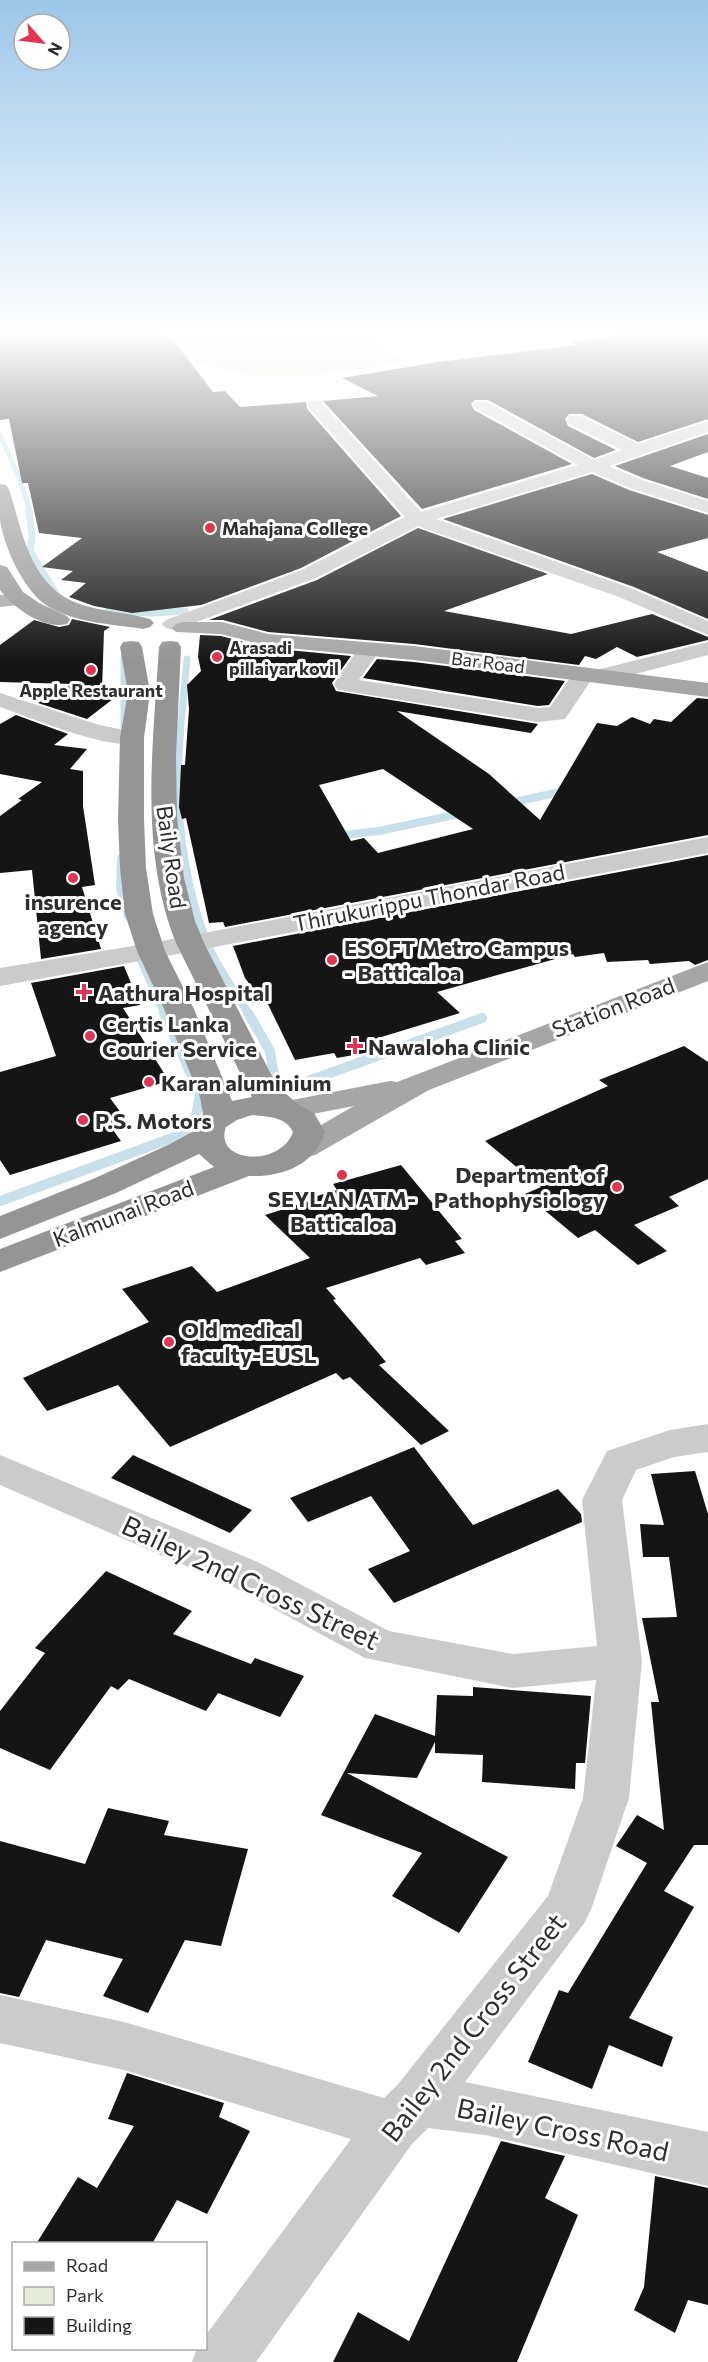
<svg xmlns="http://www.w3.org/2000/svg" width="708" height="2362" viewBox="0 0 708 2362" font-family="Commissioner,sans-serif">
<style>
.green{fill:#e5ebdb}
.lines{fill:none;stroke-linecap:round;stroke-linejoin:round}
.stream-far3{stroke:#c8e0ea;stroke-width:5}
.stream-far2{stroke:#c8e0ea;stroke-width:7}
.stream-far1{stroke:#c8e0ea;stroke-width:8}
.stream{stroke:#c8e0ea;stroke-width:10}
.building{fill:#151515;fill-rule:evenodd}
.minor{fill:#cbcbcb;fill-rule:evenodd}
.major{fill:#a6a6a6;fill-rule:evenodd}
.highway{fill:#959595;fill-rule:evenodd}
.poi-dot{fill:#e03452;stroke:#fff;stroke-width:2}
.labels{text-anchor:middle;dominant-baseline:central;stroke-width:6;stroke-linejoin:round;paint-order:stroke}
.far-poi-label{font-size:18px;font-weight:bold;fill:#2e2e2e;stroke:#fff;text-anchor:start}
.far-street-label{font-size:18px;fill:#2e2e2e;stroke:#fff}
.street-label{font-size:22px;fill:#2e2e2e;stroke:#fff}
.poi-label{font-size:22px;font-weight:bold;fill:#2e2e2e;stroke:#fff;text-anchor:start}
.near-street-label{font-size:27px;fill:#2e2e2e;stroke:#fff}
</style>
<rect width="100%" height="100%" fill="#fff"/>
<path class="green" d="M 170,333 L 363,333 L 407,363 C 350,371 258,389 205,363 C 192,357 181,343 170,333 Z"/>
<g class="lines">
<path class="stream-far3" d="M 0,435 L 19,477 L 30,511"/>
<path class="stream-far2" d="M 29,510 L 32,536 L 30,551 L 55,592
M 108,611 L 153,613 L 185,611
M 124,657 L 124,728
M 180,734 L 187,659"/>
<path class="stream-far1" d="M 180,733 C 174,802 181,872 205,938 C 213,962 236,992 249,1015
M 505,804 L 569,790
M 335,836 L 379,831 L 464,813
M 121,858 L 120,889 L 128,916
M 136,949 L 165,1015"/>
<path class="stream" d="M 248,1013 L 270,1051 L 275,1082 L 300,1084 L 482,1018
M 0,1201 L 183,1134 L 196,1115 L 200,1095 L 164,1013"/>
</g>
<path class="building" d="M 0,333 L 161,333 L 163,337 L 170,336 L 213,392 L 225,391 L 240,407 L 306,402 L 307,409 L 401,516 L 301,568 L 201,605 L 132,613 L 94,606 L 69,597 L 86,583 L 61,580 L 73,571 L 42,567 L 82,538 L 39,533 L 28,483 L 22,483 L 9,419 L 0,420 Z
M 634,333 L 708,333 L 708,419 L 638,442 L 582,414 L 569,414 L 565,419 L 568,426 L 616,450 L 594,458 L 488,400 L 475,400 L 471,404 L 474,410 L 572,464 L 422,509 L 323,401 L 378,396 L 342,378 L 438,362 L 576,345 L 570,342 Z
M 708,434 L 708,452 L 670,466 L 708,478 L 708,499 L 643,478 L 615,466 Z
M 592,474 L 629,490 L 708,515 L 708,538 L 657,552 L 708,572 L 708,619 L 634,587 L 443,519 Z
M 418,528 L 548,574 L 444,611 L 571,634 L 652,614 L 708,637 L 708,640 L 637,657 L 617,647 L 596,659 L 585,656 L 579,665 L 414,644 L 268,632 L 223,620 L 209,620 L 317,580 Z
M 72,619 L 110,627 L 104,631 L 102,689 L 122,692 L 87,719 L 38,703 L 73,684 L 0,682 L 0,645 L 34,620 L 59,627 L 69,625 Z
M 200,635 L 221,636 L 267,648 L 351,656 L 332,683 L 336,691 L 538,724 L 531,733 L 397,711 L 489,774 L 540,820 L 597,723 L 617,726 L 632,717 L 650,724 L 654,719 L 671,722 L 697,698 L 708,699 L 708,835 L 225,927 L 223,922 L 209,923 L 186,818 L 182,819 L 179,807 L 181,765 L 185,765 L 189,709 L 187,685 L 201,671 L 198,657 ZM 383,769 L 473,829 L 378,853 L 364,838 L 351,841 L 319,785 Z
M 377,659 L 414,662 L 565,681 L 549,705 L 538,706 L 363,678 Z
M 16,715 L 68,734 L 54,745 L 87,749 L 70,769 L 83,771 L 83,806 L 95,885 L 82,887 L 101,949 L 41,959 L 32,870 L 0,873 L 0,816 L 22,800 L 18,799 L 42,782 L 0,774 L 0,724 Z
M 708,855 L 708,960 L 695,965 L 689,961 L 650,964 L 648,960 L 607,962 L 604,953 L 575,957 L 573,954 L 437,992 L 460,1013 L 375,1039 L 381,1050 L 337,1058 L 334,1053 L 295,1060 L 264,996 L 259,997 L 245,978 L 233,946 Z
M 124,966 L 140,1005 L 123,1008 L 169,1081 L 110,1098 L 130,1125 L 113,1130 L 121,1141 L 10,1175 L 0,1160 L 0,1072 L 56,1056 L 31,983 Z
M 684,1046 L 708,1062 L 708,1179 L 669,1197 L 679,1206 L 634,1225 L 667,1251 L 638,1265 L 595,1230 L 578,1238 L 525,1194 L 541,1187 L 485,1141 L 608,1086 L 599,1080 Z
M 401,1165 L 462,1239 L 455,1241 L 465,1253 L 426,1265 L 420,1258 L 326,1288 L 336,1299 L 333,1300 L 386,1362 L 379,1365 L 449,1431 L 421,1445 L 350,1377 L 343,1380 L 336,1373 L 170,1447 L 118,1385 L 47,1411 L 23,1378 L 149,1322 L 122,1289 L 192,1266 L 217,1292 L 310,1258 L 265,1215 L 316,1199 L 314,1197 L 337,1190 L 333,1184 Z
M 414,1447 L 473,1525 L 558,1489 L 581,1514 L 582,1522 L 394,1603 L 368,1569 L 410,1551 L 371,1496 L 308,1522 L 290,1498 Z
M 133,1455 L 252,1510 L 230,1533 L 111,1478 Z
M 695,1471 L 708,1514 L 708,1845 L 694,1845 L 664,1891 L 694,1907 L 629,2018 L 673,2037 L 662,2067 L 609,2045 L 592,2089 L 528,2062 L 559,1990 L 568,1993 L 647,1863 L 616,1846 L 637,1815 L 664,1830 L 651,1702 L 659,1702 L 642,1618 L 677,1617 L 669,1557 L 643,1557 L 640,1524 L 664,1525 L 651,1474 Z
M 106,1571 L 192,1611 L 173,1634 L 251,1664 L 255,1658 L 304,1676 L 280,1717 L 218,1693 L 206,1711 L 129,1679 L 118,1690 L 111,1686 L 50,1770 L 0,1748 L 0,1711 L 45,1653 L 35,1648 Z
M 473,1687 L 591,1696 L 585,1763 L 576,1763 L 575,1789 L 482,1782 L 483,1755 L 435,1753 L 435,1742 L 417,1778 L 347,1773 L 508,1857 L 459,1933 L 392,1896 L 422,1853 L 321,1815 L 375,1714 L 435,1736 L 437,1695 L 473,1696 Z
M 108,1808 L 169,1821 L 164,1835 L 248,1849 L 221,1946 L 185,1940 L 148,2013 L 103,1996 L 123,1959 L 46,1940 L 19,1997 L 0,1993 L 0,1841 L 85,1864 Z
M 127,2073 L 224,2103 L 219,2117 L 250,2131 L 207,2214 L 177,2200 L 152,2244 L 36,2244 L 78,2177 L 97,2188 L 134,2126 L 108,2119 Z
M 501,2141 L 565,2156 L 545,2198 L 578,2215 L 517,2362 L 333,2362 L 358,2312 L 409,2341 Z
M 655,2176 L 708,2188 L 708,2305 L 688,2300 L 675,2333 L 634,2310 L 644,2287 Z"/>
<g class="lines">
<path class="minor" d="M 315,400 L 321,402 L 421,512 L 578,465 L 475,408 L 473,405 L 475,402 L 487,402 L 594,460 L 622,450 L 569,424 L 567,420 L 569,416 L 581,416 L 638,444 L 708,421 L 708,432 L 609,466 L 642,480 L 708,501 L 708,513 L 630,488 L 592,472 L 436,519 L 633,589 L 708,621 L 708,635 L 619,597 L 418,526 L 316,578 L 180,628 L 173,630 L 166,628 L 162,624 L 166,620 L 302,570 L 405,517 L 309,408 L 307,405 L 309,402 Z
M 708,642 L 708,655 L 601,683 L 592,679 L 565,719 L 538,722 L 345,691 L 337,689 L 334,684 L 361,645 L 369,644 L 377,645 L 380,650 L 359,680 L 538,708 L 550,707 L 576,669 L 584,667 L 593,671 Z
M 0,693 L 99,725 L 140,733 L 144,738 L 140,743 C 109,751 32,718 0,707 Z
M 708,837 L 708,853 L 151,959 L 0,986 L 0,968 L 151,943 Z
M 708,1424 L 708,1452 L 674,1457 L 636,1470 L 622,1500 L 642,1661 L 629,1798 L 592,1907 L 585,1922 L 465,2082 L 708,2132 L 708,2186 L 485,2135 L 428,2128 L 412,2144 L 256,2362 L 192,2362 L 197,2348 L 206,2348 L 206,2335 L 351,2139 L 124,2070 L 0,2043 L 0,1995 L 124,2022 L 384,2098 L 399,2083 L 548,1896 L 583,1798 L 596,1680 L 513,1688 L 365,1658 L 230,1585 L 0,1485 L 0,1455 L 260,1563 L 389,1631 L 513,1654 L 597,1646 L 582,1500 L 607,1451 L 670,1430 Z"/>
<path class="major" d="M 19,594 L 26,596 L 29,600 L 26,604 L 0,607 L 0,595 Z
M 183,622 L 222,622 L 268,634 L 414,646 L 708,683 L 708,697 L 414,660 L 267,646 L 221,634 L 176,632 L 172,628 L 176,624 Z
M 708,962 L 708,981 L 429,1090 L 315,1155 L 304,1158 L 293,1155 L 288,1148 L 293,1141 L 354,1106 L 287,1119 L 276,1117 L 271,1110 L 276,1103 L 287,1101 L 390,1081 L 397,1082 Z"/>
<path class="highway" d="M 0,484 L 6,485 L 9,489 C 24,537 31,591 86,606 C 107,612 129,613 150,619 L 154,623 L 150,627 L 143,629 C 113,624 76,623 49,607 C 25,593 4,548 0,520 C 0,509 0,496 0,484 Z
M 0,565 L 7,567 L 23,592 L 39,603 L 67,616 L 70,620 L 67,624 C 45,630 13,608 0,590 Z
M 131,641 L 139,642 L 142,647 L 150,692 L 144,738 L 144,820 L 146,868 L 153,914 L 165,951 L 194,1009 L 232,1101 L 252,1097 L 176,943 C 139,850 153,745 159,647 L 162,642 L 170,641 L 178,642 L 181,647 L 176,756 L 177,817 L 184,878 L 195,921 L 204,943 L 277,1086 L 299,1105 L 314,1113 L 325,1132 C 314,1166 282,1177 249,1176 L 0,1272 L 0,1249 L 214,1167 L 199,1154 L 116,1193 L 0,1239 L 0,1216 L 93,1179 L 170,1144 L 192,1132 L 203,1114 L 200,1097 L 164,1009 L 137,951 L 125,914 L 120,868 L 118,820 L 120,738 L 128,692 L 120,647 L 123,642 ZM 252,1115 C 267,1117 286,1116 293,1132 C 280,1168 213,1163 226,1127 L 237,1120 Z"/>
</g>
<linearGradient id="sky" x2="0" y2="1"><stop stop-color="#9bc6e9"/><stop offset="0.5" stop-color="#fff"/><stop offset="1" stop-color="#fff" stop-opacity="0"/></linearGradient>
<rect width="708" height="664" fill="url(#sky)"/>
<g class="poi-dot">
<circle cx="210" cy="528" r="6"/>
<circle cx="217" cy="657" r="6"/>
<circle cx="91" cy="670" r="6"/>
<circle cx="73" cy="878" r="6"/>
<circle cx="332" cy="960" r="6"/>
<path d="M81 983h6v6h6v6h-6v6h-6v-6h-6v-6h6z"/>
<circle cx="90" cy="1036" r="6"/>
<path d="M352 1037h6v6h6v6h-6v6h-6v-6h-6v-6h6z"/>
<circle cx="149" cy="1082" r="6"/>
<circle cx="83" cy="1120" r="6"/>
<circle cx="342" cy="1175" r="6"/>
<circle cx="617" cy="1187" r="6"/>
<circle cx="169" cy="1342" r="6"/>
</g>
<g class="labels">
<g class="far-poi-label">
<text x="222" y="528">Mahajana College</text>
<text x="229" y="647">Arasadi<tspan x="229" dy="21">pillaiyar kovil</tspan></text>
<text x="91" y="690" text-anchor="middle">Apple Restaurant</text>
</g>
<g class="far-street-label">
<text transform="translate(488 662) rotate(7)">Bar Road</text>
</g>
<g class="street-label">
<text transform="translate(172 857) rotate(82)">Baily Road</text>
<text transform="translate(429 897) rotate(-11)">Thirukurippu Thondar Road</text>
<text transform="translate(613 1007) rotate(-21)">Station Road</text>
<text transform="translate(123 1213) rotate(-21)">Kalmunai Road</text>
</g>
<g class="poi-label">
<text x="73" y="901" text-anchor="middle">insurence<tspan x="73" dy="25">agency</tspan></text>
<text x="344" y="947">ESOFT Metro Campus<tspan x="344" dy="25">- Batticaloa</tspan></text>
<text x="98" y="992">Aathura Hospital</text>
<text x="102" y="1023">Certis Lanka<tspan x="102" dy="25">Courier Service</tspan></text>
<text x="368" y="1046">Nawaloha Clinic</text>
<text x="161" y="1082">Karan aluminium</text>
<text x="95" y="1120">P.S. Motors</text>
<text x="605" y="1174" text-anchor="end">Department of<tspan x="605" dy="25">Pathophysiology</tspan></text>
<text x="342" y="1198" text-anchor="middle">SEYLAN ATM-<tspan x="342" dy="25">Batticaloa</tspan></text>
<text x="181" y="1329">Old medical<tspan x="181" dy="25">faculty-EUSL</tspan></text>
</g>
<g class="near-street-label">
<text transform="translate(251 1582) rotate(25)">Bailey 2nd Cross Street</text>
<text transform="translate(473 2027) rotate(-52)">Bailey 2nd Cross Street</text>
<text transform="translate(563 2129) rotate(12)">Bailey Cross Road</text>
</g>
</g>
<rect x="12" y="2242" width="195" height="108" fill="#ffffff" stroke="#ababab" stroke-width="1.5"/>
<rect x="24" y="2262" width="30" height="9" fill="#a6a6a6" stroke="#ababab" stroke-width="1.5"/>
<text x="66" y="2272" font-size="18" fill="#2e2e2e">Road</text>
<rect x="24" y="2287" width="30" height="18" fill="#e5ebdb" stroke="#ababab" stroke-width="1.5"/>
<text x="66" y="2302" font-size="18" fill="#2e2e2e">Park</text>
<rect x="24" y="2317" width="30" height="18" fill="#151515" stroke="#ababab" stroke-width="1.5"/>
<text x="66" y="2332" font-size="18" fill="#2e2e2e">Building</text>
<g transform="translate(42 42) rotate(118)"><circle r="28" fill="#ffffff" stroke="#ababab" stroke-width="1.5"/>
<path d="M0-4.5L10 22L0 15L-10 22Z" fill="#e03452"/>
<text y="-9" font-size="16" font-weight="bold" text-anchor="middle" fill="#2e2e2e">N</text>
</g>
</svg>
